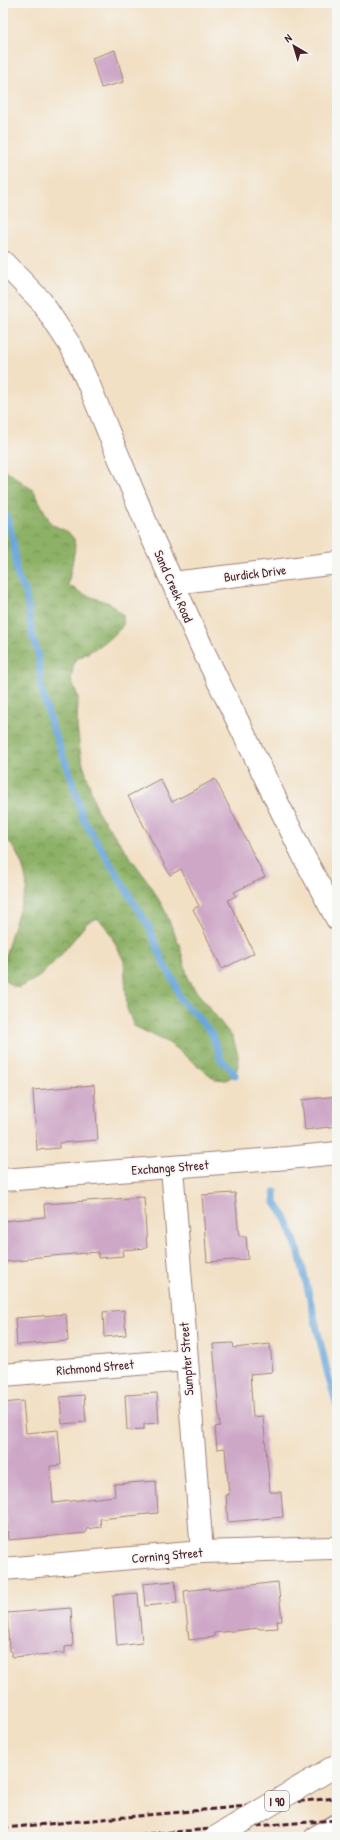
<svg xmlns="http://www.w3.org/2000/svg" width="340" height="1840" viewBox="0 0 340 1840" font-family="'Patrick Hand',sans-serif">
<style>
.forest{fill:url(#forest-crowns);stroke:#6c6848}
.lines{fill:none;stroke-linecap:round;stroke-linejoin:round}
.stream{stroke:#69a6da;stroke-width:7}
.building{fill:#cea7c7}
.minor-casing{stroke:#9e8078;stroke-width:24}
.highway-casing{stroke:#9e8078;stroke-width:24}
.minor{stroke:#fff;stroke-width:22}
.highway{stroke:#fff;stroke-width:22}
.rail{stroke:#4a1f2b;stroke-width:3;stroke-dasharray:6 3;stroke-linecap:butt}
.highway-bridge-casing{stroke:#9e8078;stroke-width:24;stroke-linecap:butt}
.highway-bridge{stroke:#fff;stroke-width:22}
.labels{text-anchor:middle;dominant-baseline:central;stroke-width:3.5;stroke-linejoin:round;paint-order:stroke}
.shield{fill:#f6f6f2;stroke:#7e6067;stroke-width:1}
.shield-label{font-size:12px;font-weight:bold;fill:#4a1f2b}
.street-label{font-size:13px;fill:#4a1f2b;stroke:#f6f6f2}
</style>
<defs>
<pattern id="forest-crowns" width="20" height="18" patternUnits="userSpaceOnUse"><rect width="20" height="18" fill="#8db166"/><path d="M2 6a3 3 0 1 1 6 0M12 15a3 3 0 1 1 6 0" fill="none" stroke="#758f54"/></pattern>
</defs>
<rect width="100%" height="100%" fill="#f6f6f2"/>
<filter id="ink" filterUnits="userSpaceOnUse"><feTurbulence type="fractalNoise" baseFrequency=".025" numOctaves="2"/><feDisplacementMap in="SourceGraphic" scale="8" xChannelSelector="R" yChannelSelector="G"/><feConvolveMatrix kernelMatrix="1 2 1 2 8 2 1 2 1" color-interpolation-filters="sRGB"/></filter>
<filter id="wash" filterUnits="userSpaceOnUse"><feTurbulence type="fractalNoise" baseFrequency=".012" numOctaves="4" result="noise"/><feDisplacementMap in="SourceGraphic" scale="16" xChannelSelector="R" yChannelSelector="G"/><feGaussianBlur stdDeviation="0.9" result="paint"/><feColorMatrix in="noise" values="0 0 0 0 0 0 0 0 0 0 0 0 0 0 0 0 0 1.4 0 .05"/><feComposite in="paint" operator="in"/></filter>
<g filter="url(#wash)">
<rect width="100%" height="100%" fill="#f2e0c5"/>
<path class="forest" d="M 3,468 L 34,491 L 51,524 L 68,532 L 74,539 L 75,548 L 68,585 L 83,594 L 109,603 L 123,615 C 123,618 124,622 123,624 C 117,637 85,654 74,661 L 71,680 L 78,696 L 77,727 L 81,757 L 97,811 L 149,883 L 164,909 L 179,944 L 189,982 L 233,1038 L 238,1055 L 238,1065 L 235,1075 L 226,1080 L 215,1079 L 169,1043 L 134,1026 L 127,1009 L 124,961 L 107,928 L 97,918 L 88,922 L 59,957 L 39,977 L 19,988 C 13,986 7,984 4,978 C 0,962 20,906 27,889 C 26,869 17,849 3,835 Z"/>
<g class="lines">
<path class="stream" d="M 3,511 L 8,520 L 13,540 L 17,575 L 26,593 L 32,634 L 38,654 L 41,688 L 52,727 L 70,774 L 83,819 L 149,927 L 164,964 L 174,981 L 181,1000 L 190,1010 L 195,1013 L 212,1034 L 221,1060 L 231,1069 L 235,1075
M 275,1192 L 275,1203 L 287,1220 L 299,1253 L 330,1383 L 337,1405"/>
</g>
<g id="blocks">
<path class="building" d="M 115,50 L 124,82 L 101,88 L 92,58 Z
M 160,779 L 172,802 L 215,779 L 265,877 L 234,892 L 236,896 L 228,900 L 254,953 L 222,969 L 193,909 L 199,906 L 181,869 L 170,875 L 128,796 Z
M 94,1085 L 98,1140 L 59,1143 L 59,1148 L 37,1150 L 33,1090 Z
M 337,1096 L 337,1126 L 305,1130 L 302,1100 Z
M 235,1193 L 239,1236 L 246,1236 L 248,1259 L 207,1262 L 202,1195 Z
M 144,1197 L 147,1248 L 122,1250 L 123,1256 L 98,1258 L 98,1252 L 28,1258 L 28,1260 L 3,1262 L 3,1221 L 45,1217 L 44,1204 Z
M 124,1310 L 126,1335 L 104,1337 L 103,1312 Z
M 66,1314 L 68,1341 L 17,1345 L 15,1318 Z
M 233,1343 L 234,1348 L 270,1344 L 273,1372 L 250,1374 L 253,1417 L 263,1416 L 270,1492 L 281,1492 L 283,1517 L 228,1522 L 226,1495 L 229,1495 L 225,1448 L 217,1449 L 215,1427 L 220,1426 L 213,1344 Z
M 157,1393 L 159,1423 L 144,1424 L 144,1429 L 127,1430 L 125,1395 Z
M 84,1395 L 86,1422 L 62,1424 L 60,1397 Z
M 23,1401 L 26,1433 L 58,1430 L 61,1465 L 50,1466 L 53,1503 L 115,1496 L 114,1484 L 156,1481 L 158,1513 L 100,1519 L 101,1527 L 86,1529 L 86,1533 L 8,1540 L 3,1473 L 3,1403 Z
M 175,1581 L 177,1603 L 145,1606 L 143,1584 Z
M 278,1582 L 282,1621 L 277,1621 L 278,1628 L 260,1629 L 259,1628 L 214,1633 L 214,1637 L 189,1640 L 184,1591 L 209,1588 L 209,1590 Z
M 138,1593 L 142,1643 L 117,1646 L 113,1595 Z
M 71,1608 L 73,1646 L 65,1647 L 65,1653 L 12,1657 L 12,1651 L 9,1651 L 7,1613 Z"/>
</g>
</g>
<g filter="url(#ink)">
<use href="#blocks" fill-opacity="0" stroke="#9e8078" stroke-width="1"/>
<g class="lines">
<defs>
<path id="minor" d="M 3,262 L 41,301 L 72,348 L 89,385 L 151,535 L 204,652 L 303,855 L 337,919
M 173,583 L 337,563
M 172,1167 L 202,1552
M 3,1180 L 288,1158 L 337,1153
M 3,1375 L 186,1360
M 3,1569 L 202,1552 L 331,1548"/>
<path id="highway" d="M 316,1837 L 337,1825"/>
</defs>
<use href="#minor" class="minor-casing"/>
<use href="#highway" class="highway-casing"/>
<use href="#minor" class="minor"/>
<use href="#highway" class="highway"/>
<path class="rail" d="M 3,1828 L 337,1798
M 104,1837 L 337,1820"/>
<defs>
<path id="highway-bridge" d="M 216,1837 L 337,1765"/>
</defs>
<use href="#highway-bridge" class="highway-bridge-casing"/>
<use href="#highway-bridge" class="highway-bridge"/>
</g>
</g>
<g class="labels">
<rect class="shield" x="265" y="1791" width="24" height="20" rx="3"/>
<g class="shield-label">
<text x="277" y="1801">I 90</text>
</g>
<g class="street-label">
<text transform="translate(255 573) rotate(-7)">Burdick Drive</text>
<text transform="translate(174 586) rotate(66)">Sand Creek Road</text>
<text transform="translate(170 1167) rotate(-4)">Exchange Street</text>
<text transform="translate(186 1359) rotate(-94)">Sumpter Street</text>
<text transform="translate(95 1367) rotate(-5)">Richmond Street</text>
<text transform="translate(167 1555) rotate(-5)">Corning Street</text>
</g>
</g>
<rect width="340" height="1840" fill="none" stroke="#f6f6f2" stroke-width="16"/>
<g transform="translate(294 46) rotate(322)" stroke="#f6f6f2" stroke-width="3" paint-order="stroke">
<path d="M0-3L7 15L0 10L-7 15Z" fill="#4a1f2b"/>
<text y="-6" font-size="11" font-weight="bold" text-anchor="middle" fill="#4a1f2b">N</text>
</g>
</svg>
